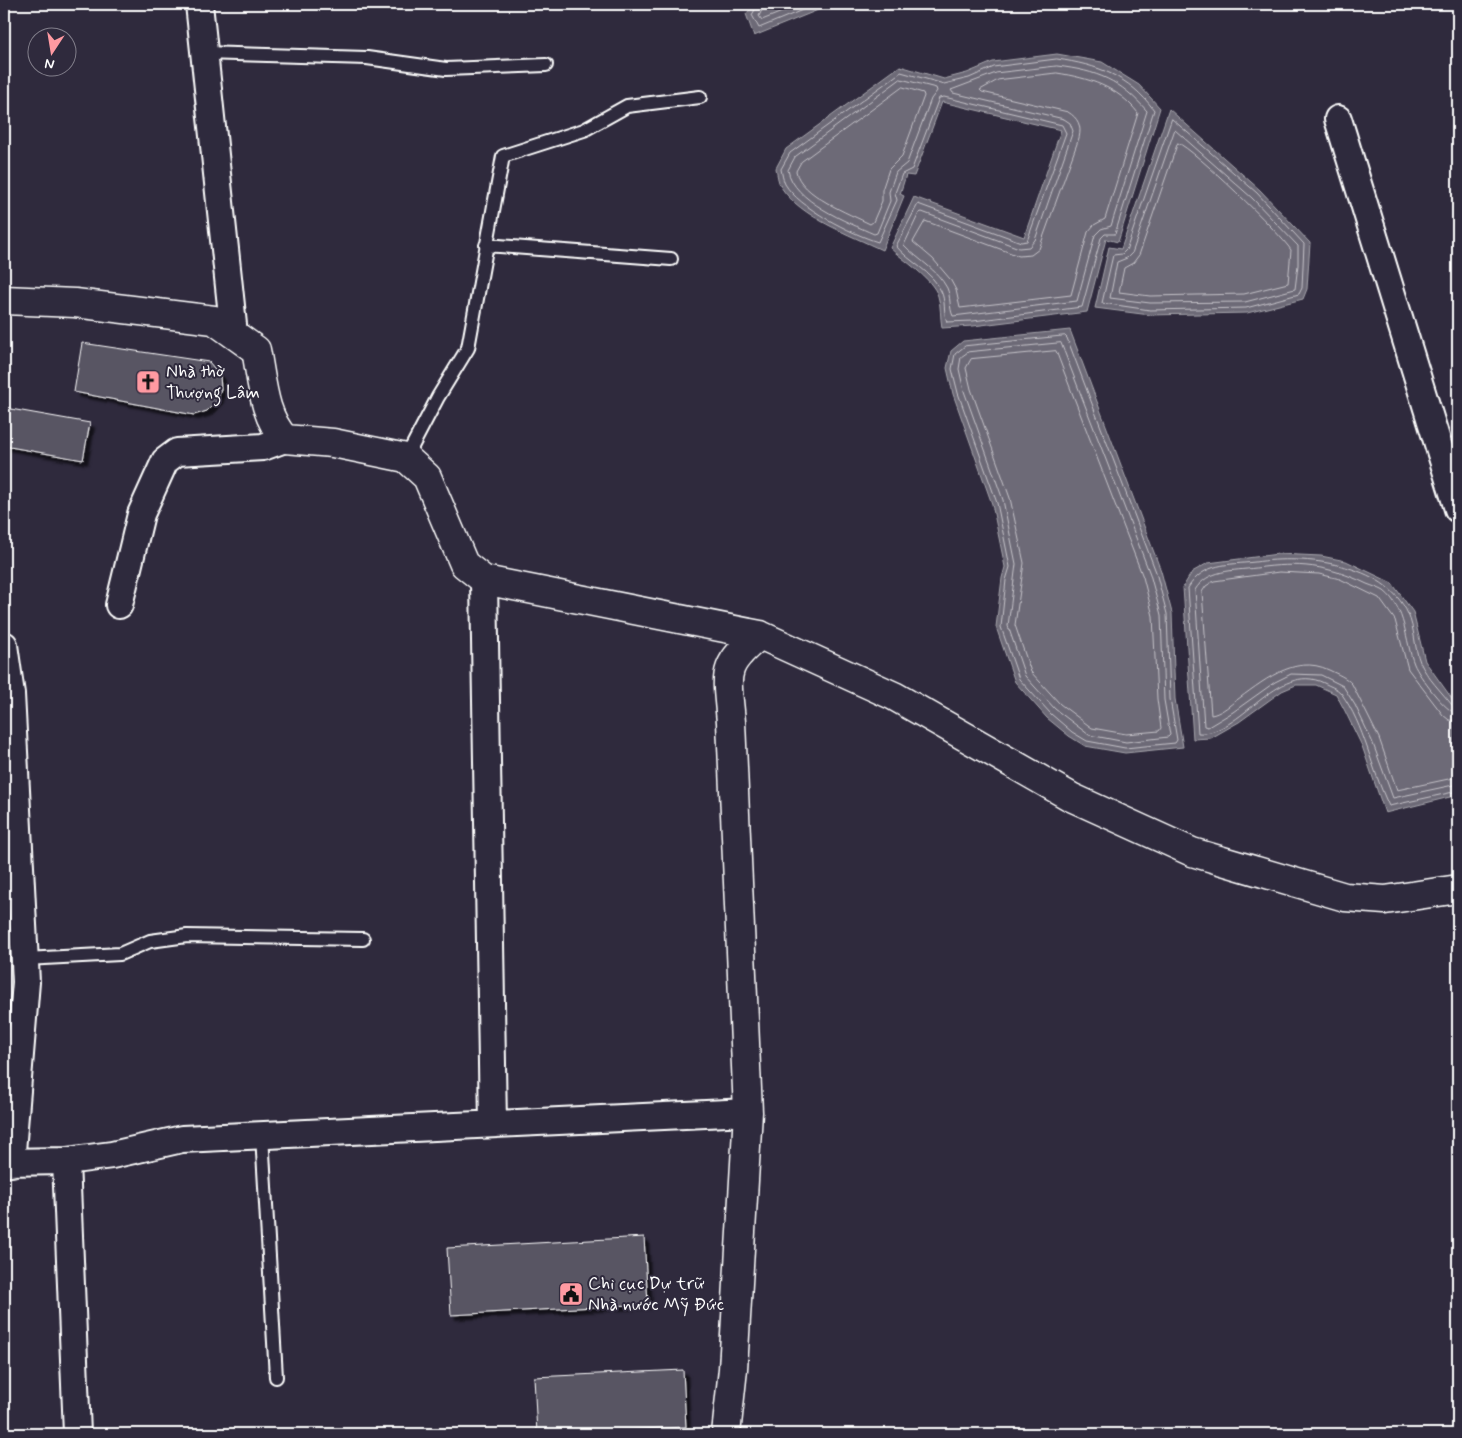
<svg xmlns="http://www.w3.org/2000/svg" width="1462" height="1438" viewBox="0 0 1462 1438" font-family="Mynerve,sans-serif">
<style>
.water{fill:#6d6a77;stroke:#a7a6ad}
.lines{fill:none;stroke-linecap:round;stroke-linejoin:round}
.shore{stroke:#c5c3c9;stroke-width:1}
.building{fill:#595564;stroke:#fff;filter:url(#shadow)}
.service-casing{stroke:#fff;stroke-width:16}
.minor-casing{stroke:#fff;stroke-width:30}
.tertiary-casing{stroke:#fff;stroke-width:31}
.service{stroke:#2f2a3d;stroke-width:12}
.minor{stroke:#2f2a3d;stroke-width:26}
.tertiary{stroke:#2f2a3d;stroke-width:28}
.labels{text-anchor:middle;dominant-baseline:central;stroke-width:4;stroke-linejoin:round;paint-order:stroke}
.poi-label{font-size:18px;fill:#fff;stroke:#2f2a3d;text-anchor:start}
</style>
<defs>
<filter id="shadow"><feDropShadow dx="4.5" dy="4.5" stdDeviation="1" flood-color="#0009"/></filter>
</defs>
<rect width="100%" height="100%" fill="#2f2a3d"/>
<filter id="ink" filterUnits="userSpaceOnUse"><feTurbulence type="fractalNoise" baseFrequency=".02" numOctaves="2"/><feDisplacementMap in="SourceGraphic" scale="10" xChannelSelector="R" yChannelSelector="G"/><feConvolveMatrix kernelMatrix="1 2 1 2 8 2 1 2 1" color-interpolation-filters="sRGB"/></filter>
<g filter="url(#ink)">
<path class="water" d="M 755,4 L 822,4 L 823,8 L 754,36 L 746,14 Z
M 1057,54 L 1102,62 L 1139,85 L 1160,108 L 1118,242 L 1106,239 L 1087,312 L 973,326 L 942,328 C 940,317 941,305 938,296 C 932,278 903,260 890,248 L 914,197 L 1024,237 L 1061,130 L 942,102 L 914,176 L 906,175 L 900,194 L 904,196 L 882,250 C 850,235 800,217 781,187 C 778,182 777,174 776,168 L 786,149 L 900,66 L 944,79 L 967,73 L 993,62 Z
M 1169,109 L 1260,190 L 1310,243 L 1307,289 L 1303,299 L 1247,313 L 1150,315 L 1095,308 L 1109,247 L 1121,249 Z
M 1070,330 L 1161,571 L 1172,613 L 1175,699 L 1183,747 L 1125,753 L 1085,746 L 1069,736 L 1047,718 L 1015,682 L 996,627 L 1002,578 L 1005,567 L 992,504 L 953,394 L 947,368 L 951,351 L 963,341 Z
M 1278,554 L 1321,556 L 1346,561 L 1392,583 L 1413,612 L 1425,661 L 1458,707 L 1458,795 L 1385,813 L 1362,746 L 1345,711 L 1336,694 L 1316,685 L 1296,685 L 1282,691 L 1239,722 L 1211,738 L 1193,739 L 1183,587 L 1192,572 L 1208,563 Z"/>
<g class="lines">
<path class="shore" d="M 758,4 L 752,15 L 759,28 L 817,4
M 765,4 L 759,16 L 762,20 L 802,4
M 1057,59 C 1098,65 1129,76 1154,110 L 1115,234 L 1105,234 L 1101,238 L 1082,307 L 973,321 L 947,322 C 943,313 946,301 941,291 C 932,271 910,263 896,246 L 918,204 L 1021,242 L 1027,241 L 1066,133 L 1062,125 L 944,97 L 939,98 L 912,169 L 902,174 L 895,193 L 897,200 L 878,242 C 852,234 799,208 785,184 C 783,180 782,174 781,169 L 790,153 L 901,72 L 944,84 L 969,78 L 994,67 Z
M 1057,66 C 1098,71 1120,80 1147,111 L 1111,226 L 1101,229 L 1095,235 L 1077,301 L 953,316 C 949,308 951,297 947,288 C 937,269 918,260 904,245 L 919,213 L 922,212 L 1019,248 L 1029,247 L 1035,240 L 1073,131 L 1070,123 L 1064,119 L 953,93 L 951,90 L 996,73 Z
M 1057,73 C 1089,78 1118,87 1138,113 L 1105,219 L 1094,225 L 1088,232 L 1071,295 L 960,308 L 956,290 L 950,279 L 933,259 L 913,242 L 925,221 L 1019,256 L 1031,255 L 1039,249 L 1079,138 C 1082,126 1078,118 1068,112 L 982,92 L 980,90 L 998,80 Z
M 901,79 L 936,88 L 937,91 L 931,99 L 907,163 L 896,172 L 889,192 L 890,201 L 877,233 L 874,234 C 847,222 793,201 788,170 L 795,157 Z
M 903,87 L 923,93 L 924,96 L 902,156 L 889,169 L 882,190 L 882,201 L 873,222 L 870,224 C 850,214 800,195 796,171 L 801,162 Z
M 1172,119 L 1257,193 L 1304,244 L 1302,288 L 1299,294 L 1246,308 L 1150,310 L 1102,303 L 1113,255 L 1122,254 L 1126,250 Z
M 1175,130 L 1252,198 L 1298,246 L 1298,265 L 1295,289 L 1245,302 L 1150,303 L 1110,298 L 1117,262 L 1127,258 L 1132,253 Z
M 1178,143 C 1194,149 1280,233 1291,250 L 1288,283 L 1244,294 L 1150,296 L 1119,292 L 1124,268 L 1133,263 L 1139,255 Z
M 1065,336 L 1067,338 L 1156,572 L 1167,614 L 1170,699 L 1177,740 L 1175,743 L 1125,748 L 1087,741 L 1072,732 L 1051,714 L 1019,679 L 1001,627 L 1006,580 L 1010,567 L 997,503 L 958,393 L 952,369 L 955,354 L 965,346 Z
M 1061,343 L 1150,574 L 1161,615 L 1164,700 L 1170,735 L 1168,737 L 1126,742 L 1089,735 L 1055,709 L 1025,676 L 1008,626 L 1016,564 L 1003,500 L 964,391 L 959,369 L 961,357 L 968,352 Z
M 1056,351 L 1143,577 L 1153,616 L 1157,699 L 1161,728 L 1159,731 L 1126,734 L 1092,728 L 1060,704 L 1031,672 L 1015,625 L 1024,563 L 1010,498 L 971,389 L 966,368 L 971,359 Z
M 1458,708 L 1452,705 C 1442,692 1427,678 1420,662 C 1414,647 1415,629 1408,614 C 1385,562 1304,555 1255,562 C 1228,565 1204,562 1188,588 L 1198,733 C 1240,737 1277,660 1324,683 C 1329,686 1337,688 1341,693 C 1365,726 1371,769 1389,806 L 1458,791
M 1458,714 C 1446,713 1419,676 1414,664 C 1405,641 1406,608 1384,591 C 1379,588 1372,586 1367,584 C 1328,565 1298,562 1256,568 C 1233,571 1208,569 1195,590 L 1204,726 L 1208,727 L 1233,712 L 1275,682 L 1291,674 L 1321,675 L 1343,686 L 1355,705 L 1372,741 L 1393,798 L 1458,784
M 1458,721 L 1449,720 L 1443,715 L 1408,669 L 1395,620 L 1379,598 L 1340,579 L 1319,574 L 1279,572 L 1214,581 L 1206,586 L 1202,592 L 1211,715 C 1219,714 1228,707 1234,702 C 1261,683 1294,653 1329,670 C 1337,674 1346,677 1352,684 L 1379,738 L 1397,790 L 1458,777"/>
</g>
<path class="building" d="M 82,343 L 209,362 L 220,375 L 221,389 L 218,400 L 207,411 L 194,415 L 74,392 Z
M 5,408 L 90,423 L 83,460 L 4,446 Z
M 644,1237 L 648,1304 L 451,1315 L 447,1248 Z
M 683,1370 L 686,1427 L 537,1434 L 534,1377 Z"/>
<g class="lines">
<defs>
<path id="service" d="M 204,53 L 367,58 L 446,69 L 546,65
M 486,245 L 671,259
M 406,458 L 438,397 L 468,348 L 503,156 L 584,130 L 627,106 L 700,97
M 25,959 L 120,954 L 150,941 L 187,936 L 363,939
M 262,1135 L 276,1377"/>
<path id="minor" d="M 199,4 L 234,334
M 1338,119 L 1458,509
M 484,580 L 493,1124
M 119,605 L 141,514 L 165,461 L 177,452 L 263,447 L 285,439
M 4,645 L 11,694 L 26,982 L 11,1163
M 66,1161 L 77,1434
M 4,1162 L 66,1161 L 112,1155 L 182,1139 L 748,1112"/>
<path id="tertiary" d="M 4,300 L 75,303 L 214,320 L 256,350 C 262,380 263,416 285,439 L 333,443 L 406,458 L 427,477 L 464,564 L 484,580 L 760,635 L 894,696 L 1071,797 L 1192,852 L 1345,897 L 1385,900 L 1458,889
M 726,1434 L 733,1369 L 748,1112 L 731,722 C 727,674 720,667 760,635"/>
</defs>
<use href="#service" class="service-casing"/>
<use href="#minor" class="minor-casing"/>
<use href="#tertiary" class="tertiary-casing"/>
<use href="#service" class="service"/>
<use href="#minor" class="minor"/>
<use href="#tertiary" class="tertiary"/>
</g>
</g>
<defs>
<symbol id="church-square" viewBox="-11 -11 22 22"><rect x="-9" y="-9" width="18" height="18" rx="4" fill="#ff9aa2" stroke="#2f2a3d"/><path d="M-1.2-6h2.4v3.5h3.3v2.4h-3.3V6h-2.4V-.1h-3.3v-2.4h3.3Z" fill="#111"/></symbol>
<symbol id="civic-square" viewBox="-11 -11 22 22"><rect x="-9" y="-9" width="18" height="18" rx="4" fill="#ff9aa2" stroke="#2f2a3d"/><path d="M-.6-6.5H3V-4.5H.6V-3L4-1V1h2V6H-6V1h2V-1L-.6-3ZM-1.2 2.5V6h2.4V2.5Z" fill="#111"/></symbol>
</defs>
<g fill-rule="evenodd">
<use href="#church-square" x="134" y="368" width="28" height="28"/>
<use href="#civic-square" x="557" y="1280" width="28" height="28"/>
</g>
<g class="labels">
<g class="poi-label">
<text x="166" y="372">Nhà thờ<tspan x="166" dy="21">Thượng Lâm</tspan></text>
<text x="588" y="1284">Chi cục Dự trữ<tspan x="588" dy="21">Nhà nước Mỹ Đức</tspan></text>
</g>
</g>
<rect width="1462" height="1438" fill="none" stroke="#2f2a3d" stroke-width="20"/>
<rect x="10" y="10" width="1442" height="1418" fill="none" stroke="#fff" stroke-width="2" filter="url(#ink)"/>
<g transform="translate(52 52) rotate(192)"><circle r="24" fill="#2f2a3d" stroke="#827f8b"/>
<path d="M0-4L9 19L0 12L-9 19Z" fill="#ff9aa2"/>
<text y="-8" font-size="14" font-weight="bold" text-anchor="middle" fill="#ffffff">N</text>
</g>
</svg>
